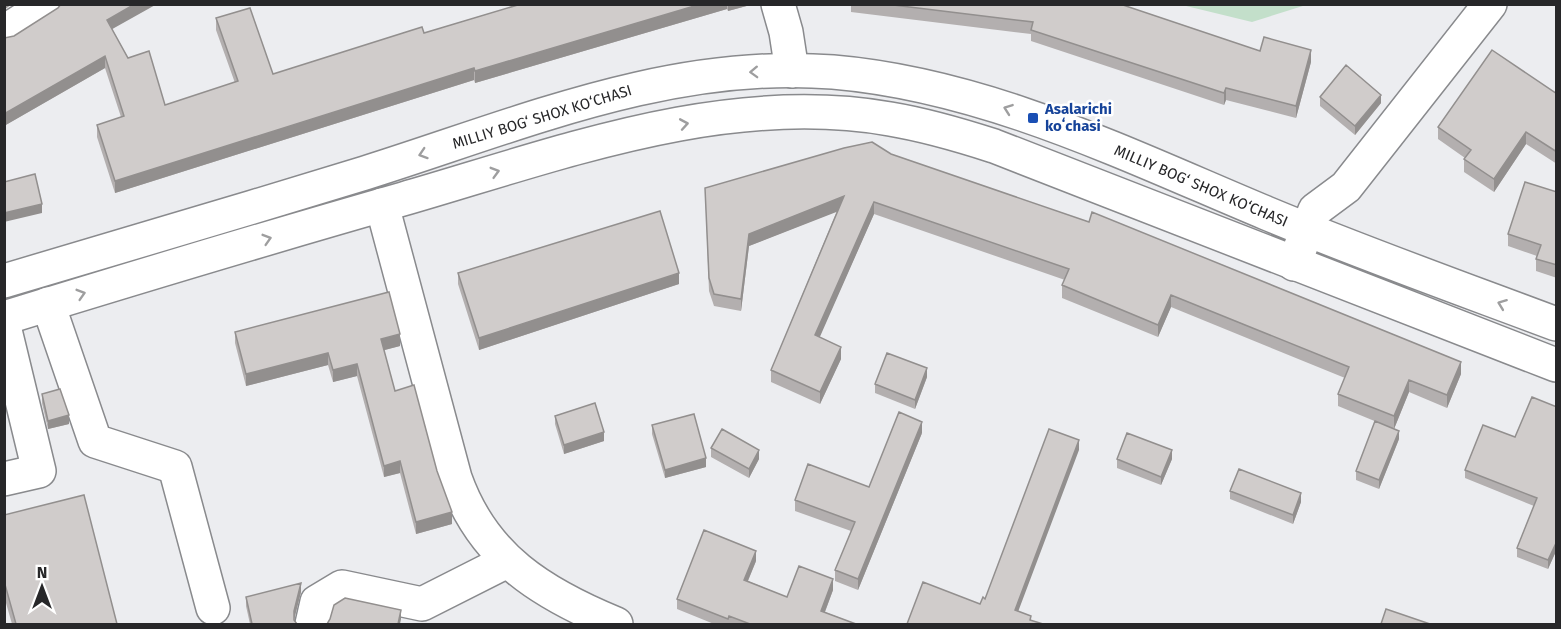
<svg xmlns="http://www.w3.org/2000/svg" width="1561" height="629" viewBox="0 0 1561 629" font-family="'Fira Sans',sans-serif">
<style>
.green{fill:#c3dfca}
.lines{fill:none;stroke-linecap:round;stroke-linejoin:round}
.minor-casing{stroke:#898a8d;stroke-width:36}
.major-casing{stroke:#898a8d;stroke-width:36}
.minor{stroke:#fff;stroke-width:33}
.major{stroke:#fff;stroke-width:33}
.wall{fill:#b3afaf}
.shaded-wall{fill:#928f8e}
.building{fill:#d0cccb;stroke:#928f8e;stroke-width:1.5}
.oneway{stroke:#9e9e9f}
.transit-dot{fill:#1a4fb4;stroke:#fff;stroke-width:2}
.labels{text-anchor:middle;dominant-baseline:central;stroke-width:5;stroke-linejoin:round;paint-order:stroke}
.transit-label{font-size:15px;font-weight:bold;fill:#164399;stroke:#fff;text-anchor:start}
.street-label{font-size:15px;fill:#272729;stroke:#fff}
</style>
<rect width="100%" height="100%" fill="#ecedf0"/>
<path class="green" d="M 1182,5 L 1306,5 L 1252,22 Z"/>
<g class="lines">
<defs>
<path id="minor" d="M 778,4 L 786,32 L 792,71
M 4,32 L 48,4
M 382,205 L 455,478 C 483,558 543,594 616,624
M 1294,264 L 1315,210 L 1346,187 L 1490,4
M 48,304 L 95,441 L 175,467 L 213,608
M 4,326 L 39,471 L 4,479
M 312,624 L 317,602 L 342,587 L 422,604 L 507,561"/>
<path id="major" d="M 4,281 C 125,245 245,210 365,173 C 518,125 669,59 833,72 C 986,85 1127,155 1266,213 C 1362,253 1460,288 1556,324
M 4,318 C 137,277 270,237 403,199 C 559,154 725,90 890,119 C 926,125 960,135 994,146 L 1556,365"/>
</defs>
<use href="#minor" class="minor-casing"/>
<use href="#major" class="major-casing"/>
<use href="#minor" class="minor"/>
<use href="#major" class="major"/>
</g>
<path class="wall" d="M 521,4 L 754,4 L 728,11 L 727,9 L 475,83 L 474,80 L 115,193 L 97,137 L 97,125 L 121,117 L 105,68 L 4,126 L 4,38 L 14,36 L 58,8 L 112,29 L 128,58 L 165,105 L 235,83 L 216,30 L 216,18 L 273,74 L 424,33 Z
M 851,4 L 1120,4 L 1260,51 L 1311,62 L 1296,118 L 1226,100 L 1224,105 L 1031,41 L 1031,34 L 851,12 Z
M 1557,94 L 1557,164 L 1526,144 L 1494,192 L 1464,172 L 1464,159 L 1465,158 L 1438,139 L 1438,127 Z
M 1320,97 L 1381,103 L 1355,135 L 1320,106 Z
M 891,154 L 1461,374 L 1447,408 L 1409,392 L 1394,429 L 1338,406 L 1338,394 L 1345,378 L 1171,307 L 1158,337 L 1062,298 L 1062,285 L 1065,280 L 874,214 L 819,337 L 841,359 L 820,404 L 771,382 L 771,370 L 837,211 L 749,246 L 741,311 L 714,306 L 709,291 L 705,188 Z
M 1557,192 L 1557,278 L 1536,271 L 1536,259 L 1537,256 L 1508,246 L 1508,234 Z
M 458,273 L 679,284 L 479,350 L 458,284 Z
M 235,332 L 400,346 L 384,350 L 395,391 L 437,471 L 452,524 L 416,534 L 400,473 L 384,477 L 357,376 L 333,382 L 328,365 L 246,386 L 235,343 Z
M 927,377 L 915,409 L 875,393 L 875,384 Z
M 42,394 L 69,424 L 48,429 L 42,403 Z
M 1557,407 L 1557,549 L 1548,569 L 1517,557 L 1517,548 L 1534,506 L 1465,478 L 1465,470 L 1515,437 Z
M 555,416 L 604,441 L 564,454 L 555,424 Z
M 652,425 L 706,467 L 665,478 L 652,434 Z
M 922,433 L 858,590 L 835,581 L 835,570 L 851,531 L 795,511 L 795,500 L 869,487 Z
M 1399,439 L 1379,489 L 1356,480 L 1356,471 Z
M 711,448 L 759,459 L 749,478 L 711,457 Z
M 1117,459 L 1172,459 L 1161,485 L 1117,468 Z
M 1230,491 L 1301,502 L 1293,524 L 1230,499 Z
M 4,515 L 117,624 L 12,624 L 4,596 Z
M 756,561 L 748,581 L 787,597 L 833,590 L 825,612 L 856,624 L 714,624 L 677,609 L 677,599 Z
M 301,592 L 294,619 L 297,624 L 250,624 L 246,606 L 246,597 Z"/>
<path class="shaded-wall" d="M 4,4 L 12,4 L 4,10 Z
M 135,4 L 157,4 L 107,32 L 107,20 Z
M 701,4 L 727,4 L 727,9 L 475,83 L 475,71 Z
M 728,4 L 754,4 L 728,11 Z
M 1311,50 L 1311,62 L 1296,118 L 1296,106 Z
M 105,56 L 105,68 L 4,126 L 4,114 Z
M 474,68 L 474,80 L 115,193 L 115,181 Z
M 1226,88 L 1226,100 L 1224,105 L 1224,93 Z
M 1381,95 L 1381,103 L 1355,135 L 1355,126 Z
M 1526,132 L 1526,144 L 1494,192 L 1494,179 Z
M 844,196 L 844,209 L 749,246 L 741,311 L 741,299 L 749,234 Z
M 874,202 L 874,214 L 815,348 L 815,335 Z
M 42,204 L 42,213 L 4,222 L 4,213 Z
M 679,273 L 679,284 L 479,350 L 479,338 Z
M 1171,295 L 1171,307 L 1158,337 L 1158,325 Z
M 400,334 L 400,346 L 381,351 L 381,339 Z
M 841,347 L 841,359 L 820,404 L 820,392 Z
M 328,353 L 328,365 L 246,386 L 246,374 Z
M 1461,362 L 1461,374 L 1447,408 L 1447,395 Z
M 357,364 L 357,376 L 333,382 L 333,370 Z
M 927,368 L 927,377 L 915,409 L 915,400 Z
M 1409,380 L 1409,392 L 1394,429 L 1394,416 Z
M 69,415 L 69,424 L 48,429 L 48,421 Z
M 922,422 L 922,433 L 858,590 L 858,579 Z
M 1399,431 L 1399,439 L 1379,489 L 1379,480 Z
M 604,432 L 604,441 L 564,454 L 564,445 Z
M 1079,440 L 1079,450 L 1015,620 L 1015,610 Z
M 759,450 L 759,459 L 749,478 L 749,469 Z
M 1172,450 L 1172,459 L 1161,485 L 1161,477 Z
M 706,458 L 706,467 L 665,478 L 665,470 Z
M 400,461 L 400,473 L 384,477 L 384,466 Z
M 1301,493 L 1301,502 L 1293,524 L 1293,515 Z
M 452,512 L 452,524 L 416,534 L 416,522 Z
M 1557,541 L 1557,549 L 1548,569 L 1548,560 Z
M 756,551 L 756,561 L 744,590 L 744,580 Z
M 833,579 L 833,590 L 821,622 L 821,611 Z
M 301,583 L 301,592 L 294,620 L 294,611 Z
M 401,610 L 401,619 L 400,624 L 398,624 Z"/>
<path class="building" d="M 61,4 L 135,4 L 107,20 L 128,58 L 149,51 L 165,105 L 238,81 L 216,18 L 250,8 L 273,74 L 422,27 L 424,33 L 521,4 L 701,4 L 475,71 L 474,68 L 115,181 L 97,125 L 124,116 L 105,56 L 4,114 L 4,38 L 14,36 L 58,8 Z
M 885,4 L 1120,4 L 1260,51 L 1264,37 L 1311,50 L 1296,106 L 1226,88 L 1224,93 L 1031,30 L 1033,22 Z
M 1492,50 L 1557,94 L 1557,152 L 1526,132 L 1494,179 L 1464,159 L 1471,150 L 1438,127 Z
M 1346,65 L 1381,95 L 1355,126 L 1320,97 Z
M 872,142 L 891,154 L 1089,222 L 1092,212 L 1461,362 L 1447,395 L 1409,380 L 1394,416 L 1338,394 L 1349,367 L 1171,295 L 1158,325 L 1062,285 L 1069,269 L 874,202 L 815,335 L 841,347 L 820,392 L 771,370 L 844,196 L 749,234 L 741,299 L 714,294 L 709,278 L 705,188 L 844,148 Z
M 35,174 L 42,204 L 4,213 L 4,182 Z
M 1525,182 L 1557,192 L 1557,265 L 1536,259 L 1541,245 L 1508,234 Z
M 660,211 L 679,273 L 479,338 L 458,273 Z
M 389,292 L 400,334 L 381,339 L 395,391 L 414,385 L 437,471 L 452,512 L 416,522 L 400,461 L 384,466 L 357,364 L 333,370 L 328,353 L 246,374 L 235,332 Z
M 887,353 L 927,368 L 915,400 L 875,384 Z
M 60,389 L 69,415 L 48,421 L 42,394 Z
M 1532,397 L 1557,407 L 1557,541 L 1548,560 L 1517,548 L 1537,498 L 1465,470 L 1483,425 L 1515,437 Z
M 595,403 L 604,432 L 564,445 L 555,416 Z
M 899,412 L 922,422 L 858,579 L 835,570 L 855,522 L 795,500 L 808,464 L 869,487 Z
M 694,414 L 706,458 L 665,470 L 652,425 Z
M 1375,421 L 1399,431 L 1379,480 L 1356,471 Z
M 722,429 L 759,450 L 749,469 L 711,448 Z
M 1049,429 L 1079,440 L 1015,610 L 1031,616 L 1030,620 L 1043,624 L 907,624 L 923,582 L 980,604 L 983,597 L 985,599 Z
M 1127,433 L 1172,450 L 1161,477 L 1117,459 Z
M 1239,469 L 1301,493 L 1293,515 L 1230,491 Z
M 84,495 L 117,624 L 16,624 L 4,581 L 4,515 Z
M 704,530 L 756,551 L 744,580 L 787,597 L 799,566 L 833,579 L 821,611 L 856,624 L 750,624 L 729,616 L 728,619 L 677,599 Z
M 301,583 L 294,611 L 294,620 L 297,624 L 252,624 L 246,597 Z
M 345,598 L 401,610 L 398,624 L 327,624 L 330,619 L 334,605 Z
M 1386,609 L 1430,624 L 1381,624 Z"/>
<defs><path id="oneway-chevron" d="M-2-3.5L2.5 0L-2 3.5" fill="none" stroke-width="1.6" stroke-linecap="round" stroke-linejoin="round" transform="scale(1.5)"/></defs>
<g class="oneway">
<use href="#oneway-chevron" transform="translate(754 72) rotate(178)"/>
<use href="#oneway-chevron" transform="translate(1008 109) rotate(-160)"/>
<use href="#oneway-chevron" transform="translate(684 124) rotate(-10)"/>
<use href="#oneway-chevron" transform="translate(423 154) rotate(162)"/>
<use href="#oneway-chevron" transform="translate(495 172) rotate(-16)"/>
<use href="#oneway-chevron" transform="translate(267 239) rotate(-17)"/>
<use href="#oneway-chevron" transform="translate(81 294) rotate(-17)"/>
<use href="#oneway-chevron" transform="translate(1502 304) rotate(-159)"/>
</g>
<rect class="transit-dot" x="1027" y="112" width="12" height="12" rx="3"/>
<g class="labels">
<g class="transit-label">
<text x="1045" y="109">Asalarichi<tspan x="1045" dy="17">koʻchasi</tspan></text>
</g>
<g class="street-label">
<text transform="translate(542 117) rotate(-17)">MILLIY BOG‘ SHOX KO‘CHASI</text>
<text transform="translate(1201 186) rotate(23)">MILLIY BOG‘ SHOX KO‘CHASI</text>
</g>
</g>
<rect width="1561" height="629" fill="none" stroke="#272729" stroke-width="12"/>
<g transform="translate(42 587)" stroke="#ffffff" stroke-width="4.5" paint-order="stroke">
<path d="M0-4.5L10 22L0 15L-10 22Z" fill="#272729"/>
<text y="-9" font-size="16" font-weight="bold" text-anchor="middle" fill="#272729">N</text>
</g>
</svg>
